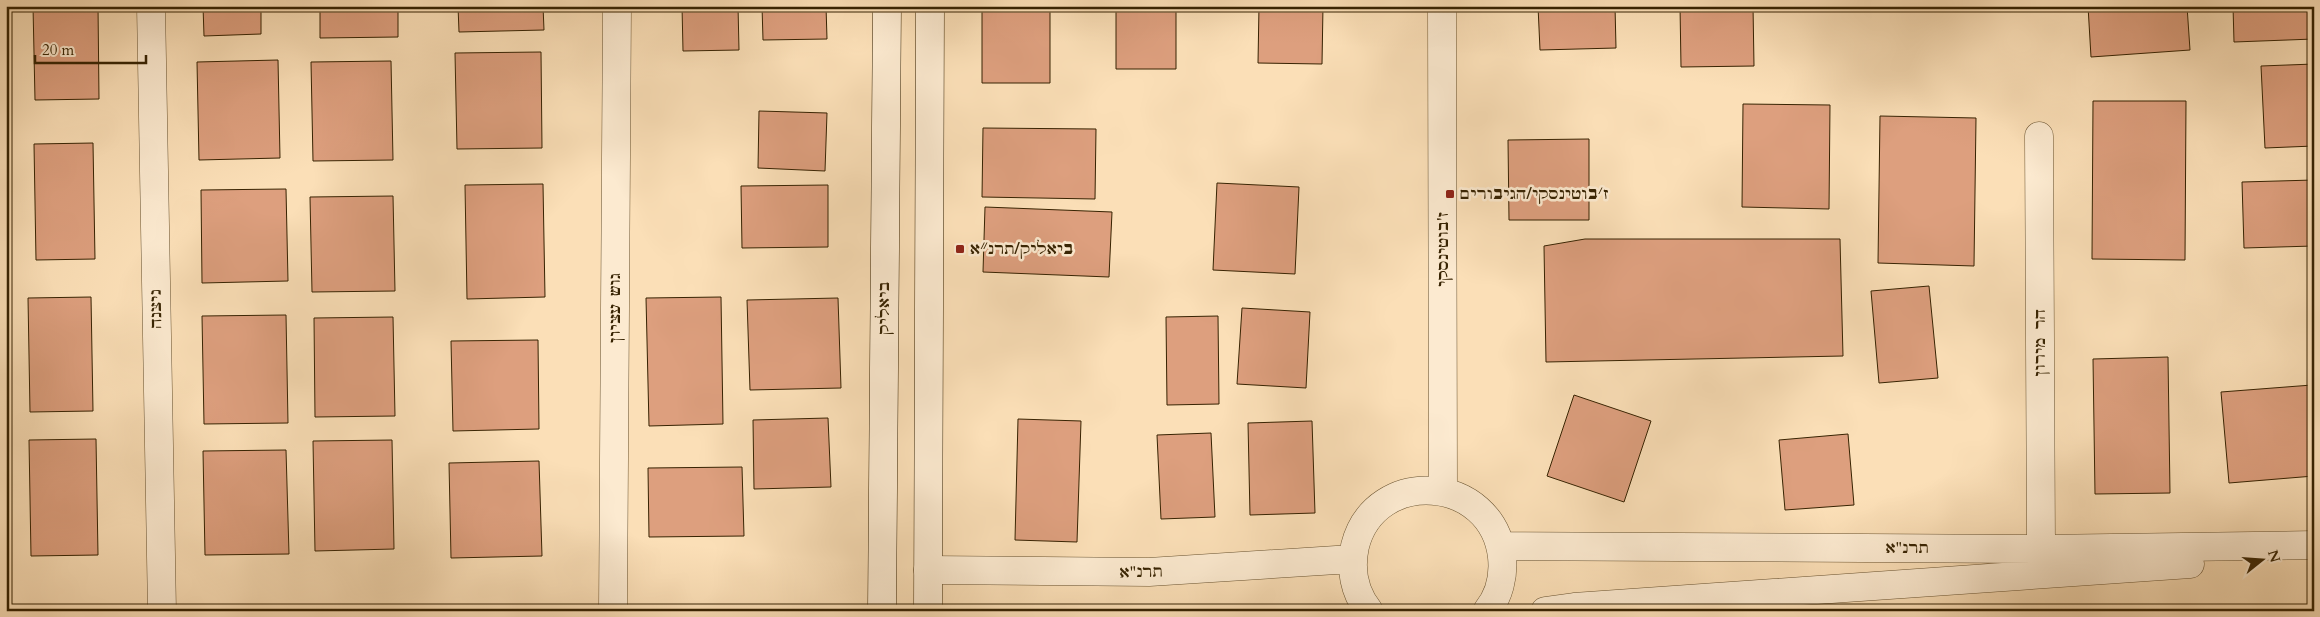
<svg xmlns="http://www.w3.org/2000/svg" width="2320" height="617" viewBox="0 0 2320 617" font-family="Cardo,'Frank Ruhl Libre',serif">
<style>
.building{fill:#dd9f7e;stroke:#372302}
.lines{fill:none;stroke-linecap:round;stroke-linejoin:round}
.minor-casing{stroke:#68522f;stroke-width:29}
.secondary-casing{stroke:#372302;stroke-width:29}
.minor{stroke:#fcead0;stroke-width:28}
.secondary{stroke:#fcead0;stroke-width:28}
.poi-dot{fill:#8f2418;stroke:#fcead0;stroke-width:2}
.labels{text-anchor:middle;dominant-baseline:central;stroke-width:5;stroke-linejoin:round;paint-order:stroke}
.poi-label{font-size:16px;font-weight:bold;fill:#372302;stroke:#fcead0;text-anchor:start}
.street-label{font-size:16px;fill:#372302;stroke:#fcead0}
</style>
<rect width="100%" height="100%" fill="#fbdfb7"/>
<filter id="stains"><feTurbulence type="fractalNoise" baseFrequency=".004" numOctaves="4"/><feColorMatrix values="0 0 0 0 .2 0 0 0 0 .09 0 0 0 0 .02 0 0 0 .5 -.17"/></filter>
<radialGradient id="worn" r=".72"><stop offset=".6" stop-color="#630" stop-opacity="0"/><stop offset="1" stop-color="#630" stop-opacity=".3"/></radialGradient>
<path class="building" d="M 33,6 L 98,6 L 99,99 L 35,100 Z
M 203,6 L 261,6 L 261,34 L 204,36 Z
M 320,6 L 398,6 L 398,37 L 320,38 Z
M 458,6 L 543,6 L 544,30 L 459,32 Z
M 682,6 L 738,6 L 739,50 L 683,51 Z
M 762,6 L 826,6 L 827,39 L 763,40 Z
M 982,6 L 1050,6 L 1050,83 L 982,83 Z
M 1116,6 L 1176,6 L 1176,69 L 1116,69 Z
M 1259,6 L 1323,6 L 1322,64 L 1258,63 Z
M 1538,6 L 1615,6 L 1616,48 L 1540,50 Z
M 1680,6 L 1753,6 L 1754,66 L 1681,67 Z
M 2088,6 L 2187,6 L 2190,50 L 2091,57 Z
M 2233,6 L 2314,6 L 2314,39 L 2234,42 Z
M 541,52 L 542,148 L 457,149 L 455,53 Z
M 278,60 L 280,158 L 199,160 L 197,62 Z
M 391,61 L 393,160 L 313,161 L 311,62 Z
M 2314,64 L 2314,146 L 2265,148 L 2261,66 Z
M 2093,101 L 2186,101 L 2185,260 L 2092,259 Z
M 1743,104 L 1830,105 L 1829,209 L 1742,207 Z
M 759,111 L 827,113 L 825,171 L 758,168 Z
M 1880,116 L 1976,118 L 1974,266 L 1878,263 Z
M 983,128 L 1096,129 L 1095,199 L 982,197 Z
M 1589,139 L 1589,220 L 1509,220 L 1508,140 Z
M 93,143 L 95,259 L 36,260 L 34,144 Z
M 2314,180 L 2314,246 L 2244,248 L 2242,182 Z
M 1217,183 L 1299,187 L 1295,274 L 1213,270 Z
M 543,184 L 545,297 L 467,299 L 465,185 Z
M 828,185 L 828,247 L 742,248 L 741,186 Z
M 286,189 L 288,281 L 202,283 L 201,190 Z
M 393,196 L 395,291 L 312,292 L 310,197 Z
M 985,207 L 1112,212 L 1109,277 L 983,272 Z
M 1585,239 L 1840,239 L 1843,356 L 1546,362 L 1544,246 Z
M 1929,286 L 1938,378 L 1879,383 L 1871,291 Z
M 91,297 L 93,411 L 30,412 L 28,298 Z
M 721,297 L 723,424 L 649,426 L 646,298 Z
M 838,298 L 841,388 L 750,390 L 747,300 Z
M 1242,308 L 1310,312 L 1306,388 L 1237,384 Z
M 286,315 L 288,423 L 204,424 L 202,316 Z
M 1218,316 L 1219,404 L 1167,405 L 1166,317 Z
M 393,317 L 395,416 L 315,417 L 314,318 Z
M 538,340 L 539,429 L 453,431 L 451,341 Z
M 2168,357 L 2170,493 L 2095,494 L 2093,359 Z
M 2312,385 L 2314,476 L 2229,483 L 2221,392 Z
M 1574,395 L 1651,421 L 1624,502 L 1547,476 Z
M 828,418 L 831,487 L 754,489 L 753,420 Z
M 1018,419 L 1081,421 L 1077,542 L 1015,540 Z
M 1312,421 L 1315,513 L 1250,515 L 1248,423 Z
M 1211,433 L 1215,517 L 1161,519 L 1157,435 Z
M 1848,434 L 1854,505 L 1785,510 L 1779,440 Z
M 96,439 L 98,555 L 31,556 L 29,440 Z
M 392,440 L 394,549 L 315,551 L 313,441 Z
M 286,450 L 289,554 L 205,555 L 203,451 Z
M 539,461 L 542,556 L 451,558 L 449,463 Z
M 742,467 L 744,536 L 649,537 L 648,468 Z"/>
<g class="lines">
<defs>
<path id="minor" d="M 151,6 L 162,611
M 1442,6 L 1443,491
M 2039,136 L 2041,549
M 1501,546 L 2041,549 L 2314,545
M 928,570 L 1149,572 L 1352,559
M 613,611 L 617,6
M 1369,611 C 1354,592 1350,569 1355,546 C 1375,466 1493,475 1502,557 C 1504,576 1499,596 1487,611
M 1545,611 L 1574,607 L 2190,564"/>
<path id="secondary" d="M 882,611 L 887,6
M 928,611 L 930,6"/>
</defs>
<use href="#minor" class="minor-casing"/>
<use href="#secondary" class="secondary-casing"/>
<use href="#minor" class="minor"/>
<use href="#secondary" class="secondary"/>
</g>
<g class="poi-dot">
<rect x="1445" y="189" width="10" height="10" rx="2.5"/>
<rect x="955" y="244" width="10" height="10" rx="2.5"/>
</g>
<g class="labels">
<g class="poi-label">
<text x="1460" y="194">ז׳בוטינסקי/הגיבורים</text>
<text x="970" y="249">ביאליק/תרנ״א</text>
</g>
<g class="street-label">
<text transform="translate(1443 249) rotate(-90)">ז'בוטינסקי</text>
<text transform="translate(615 308) rotate(-90)">גוש עציון</text>
<text transform="translate(884 308) rotate(-90)">ביאליק</text>
<text transform="translate(156 309) rotate(-91)">ניצנה</text>
<text transform="translate(2040 343) rotate(-90)">הר מירון</text>
<text x="1907" y="548">תרנ"א</text>
<text transform="translate(1141 572) rotate(-1)">תרנ"א</text>
</g>
</g>
<rect width="2320" height="617" fill="none" stroke="#fbdfb7" stroke-width="25"/>
<rect x="8" y="8" width="2305" height="602" fill="none" stroke="#372302" stroke-width="2.5"/>
<rect x="12" y="12" width="2295" height="592" fill="none" stroke="#372302"/>
<g transform="translate(2262 560) rotate(73)" stroke="#fcead0" stroke-width="4" paint-order="stroke">
<path d="M0-4L9 19L0 12L-9 19Z" fill="#372302"/>
<text y="-8" font-size="14" font-weight="bold" text-anchor="middle" fill="#372302">N</text>
</g>
<path d="M35 55v8h111v-8" fill="none" stroke="#372302" stroke-width="2.5"/>
<text x="42" y="55" font-size="15" fill="#372302" stroke="#fcead0" stroke-width="4" paint-order="stroke">20 m</text>
<rect width="100%" height="100%" filter="url(#stains)"/>
<rect width="100%" height="100%" fill="url(#worn)"/>
</svg>
